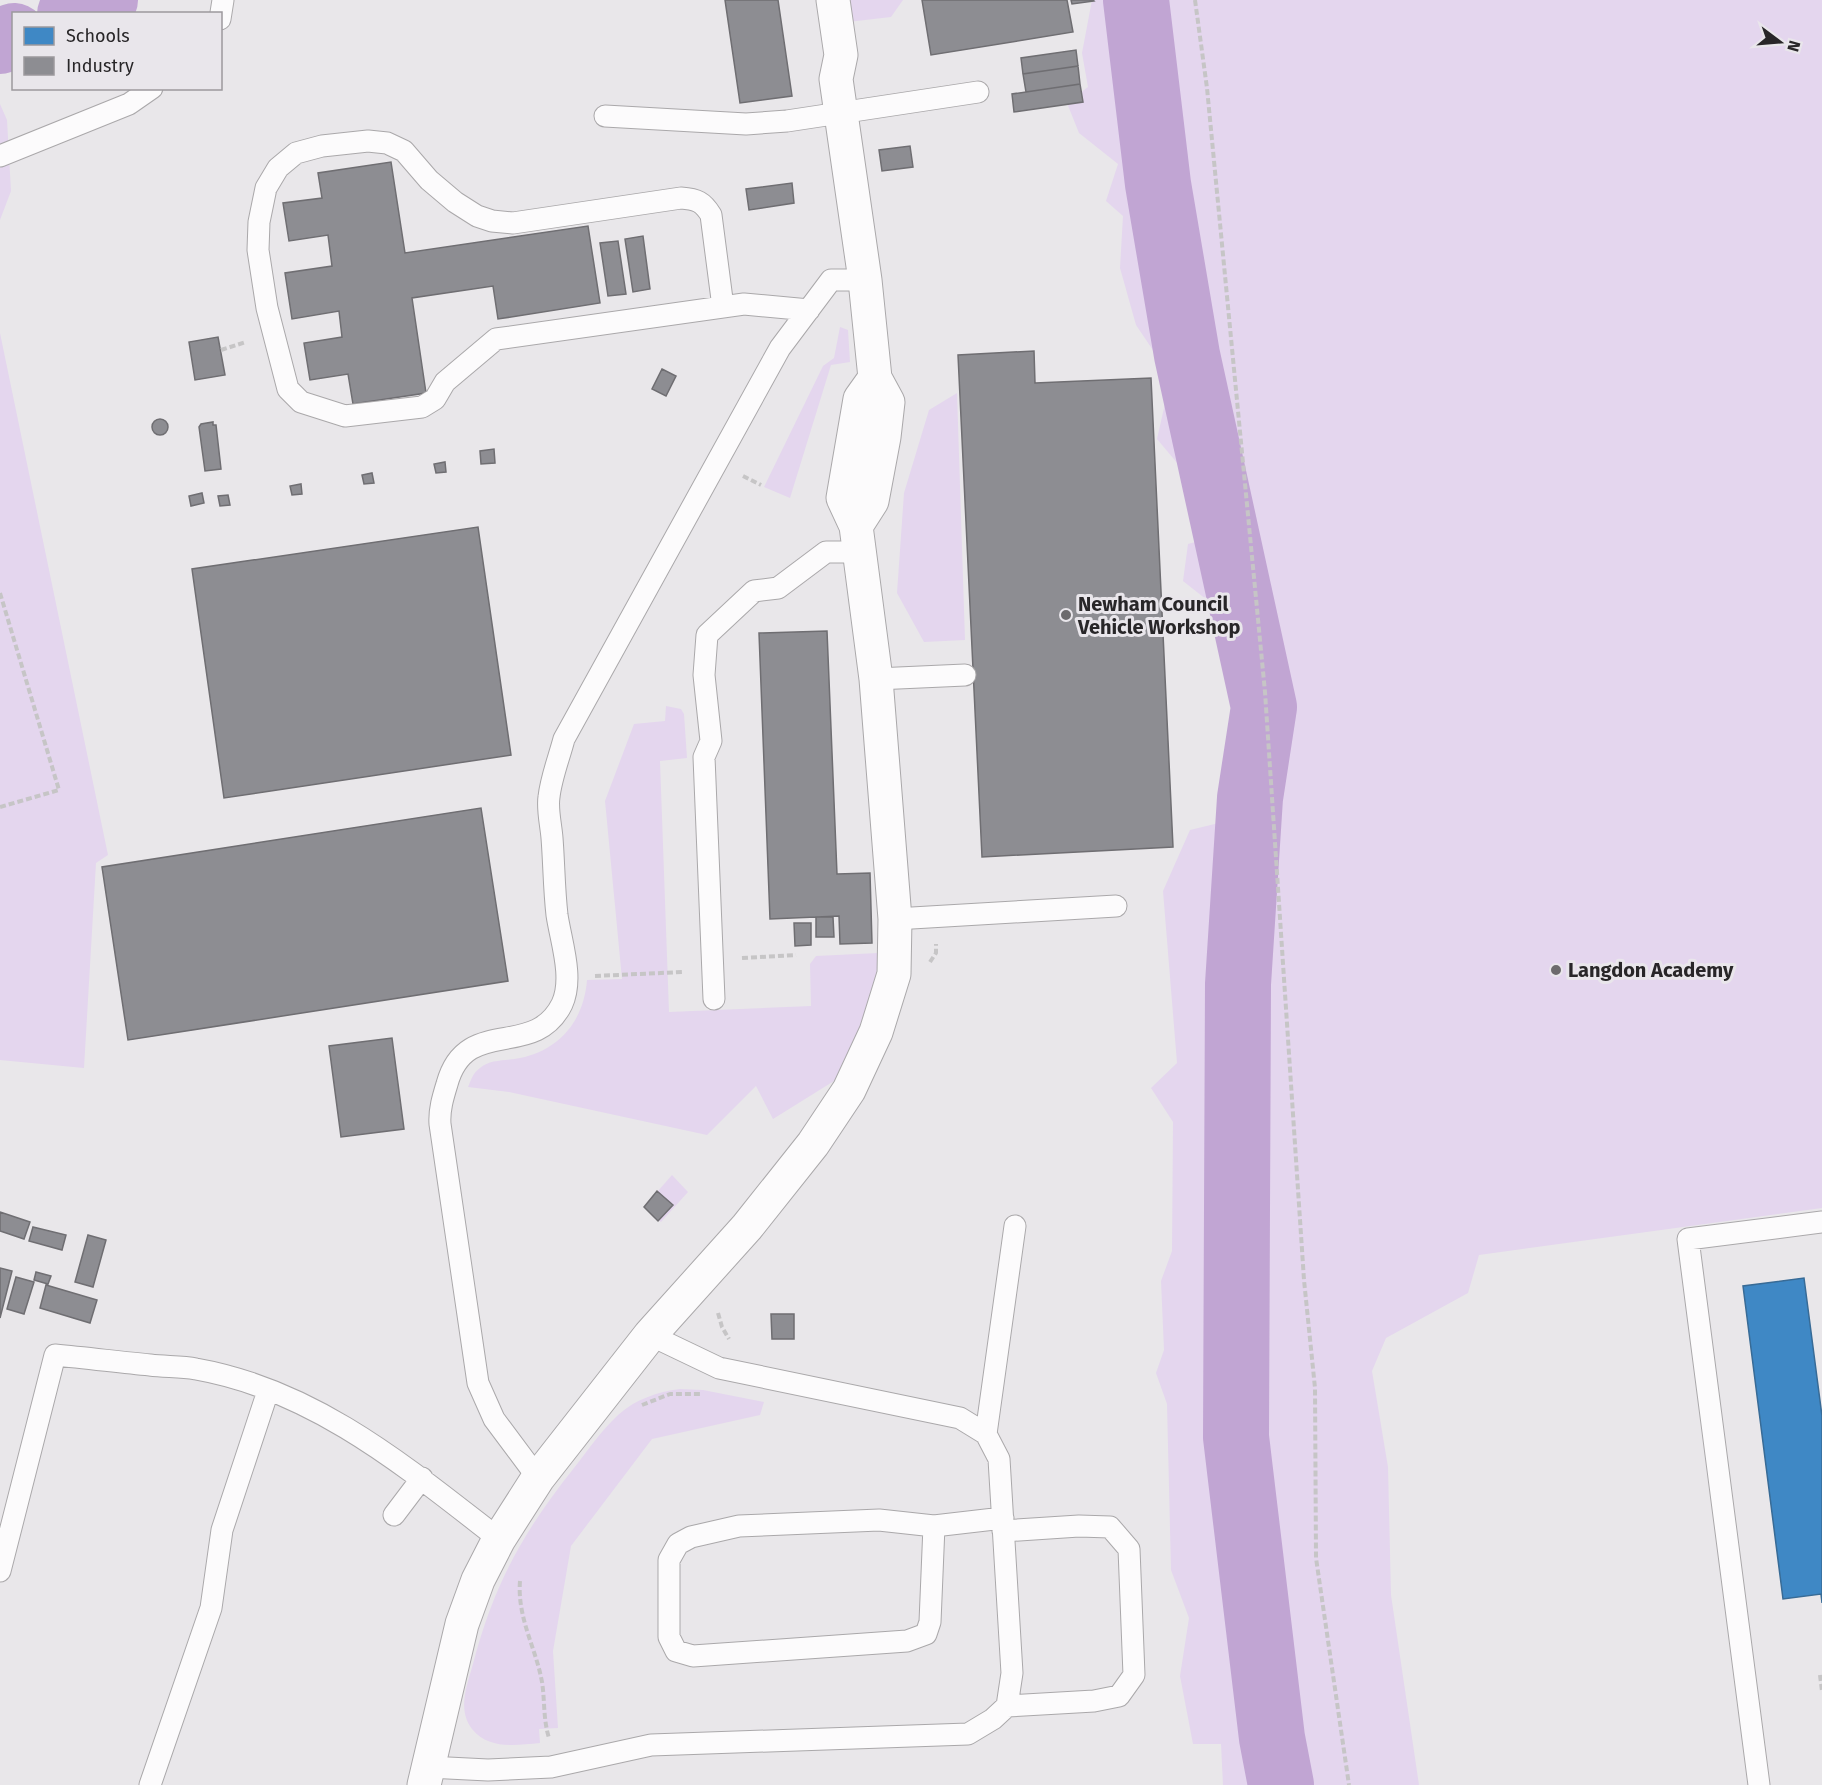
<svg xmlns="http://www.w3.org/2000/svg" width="1822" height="1785" viewBox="0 0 1822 1785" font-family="'Fira Sans',sans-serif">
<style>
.green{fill:#e4d6ee}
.schools{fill:#3f88c5;stroke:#386b96;stroke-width:1.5}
.industry{fill:#8d8d92;stroke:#6f6e72;stroke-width:1.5}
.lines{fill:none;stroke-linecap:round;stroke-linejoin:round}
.river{stroke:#c1a5d3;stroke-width:66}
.service-casing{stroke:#aaa8aa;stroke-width:23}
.minor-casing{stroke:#aaa8aa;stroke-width:35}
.path{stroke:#c6c5c6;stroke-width:4;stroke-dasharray:6 3;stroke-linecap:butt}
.service{stroke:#fcfbfc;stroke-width:21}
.minor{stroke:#fcfbfc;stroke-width:33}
.poi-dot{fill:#6c6a6c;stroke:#e9e6eb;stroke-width:2}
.labels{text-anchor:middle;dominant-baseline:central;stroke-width:6;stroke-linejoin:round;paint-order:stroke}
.poi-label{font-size:20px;font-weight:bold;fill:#282628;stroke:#e9e6eb;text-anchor:start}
</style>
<rect width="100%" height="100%" fill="#e9e7ea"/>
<path class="green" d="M 844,0 L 903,0 L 891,17 L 848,22 Z
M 1092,0 L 1822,0 L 1822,1208 L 1479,1255 L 1468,1293 L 1386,1338 L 1372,1371 L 1388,1467 L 1391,1595 L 1419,1785 L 1223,1785 L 1221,1744 L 1193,1744 L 1180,1676 L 1189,1618 L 1171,1570 L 1167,1404 L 1156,1373 L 1164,1350 L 1161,1281 L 1172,1251 L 1173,1122 L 1151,1088 L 1177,1063 L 1163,891 L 1190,830 L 1223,822 L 1240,743 L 1226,615 L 1183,581 L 1188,544 L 1210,538 L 1194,483 L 1157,439 L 1171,377 L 1136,325 L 1120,268 L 1123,216 L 1106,201 L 1118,164 L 1079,133 L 1067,103 L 1088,87 L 1082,53 Z
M 0,104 L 7,120 L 11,191 L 0,220 Z
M 840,327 L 848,330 L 850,362 L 831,365 L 790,498 L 764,487 L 823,366 L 834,358 Z
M 0,333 L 108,855 L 96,863 L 84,1068 L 0,1060 Z
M 957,393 L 965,640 L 924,642 L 897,593 L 904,493 L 929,410 Z
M 666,706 L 681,709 L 684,714 L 687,758 L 660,761 L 669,1012 L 811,1006 L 810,964 L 816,956 L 878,953 L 876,980 L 869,1006 L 847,1059 L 834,1081 L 773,1119 L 756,1086 L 707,1135 L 509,1092 L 468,1087 C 471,1080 473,1073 480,1068 C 490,1059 507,1061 520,1058 C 560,1050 584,1020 587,980 L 622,979 L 605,801 L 634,724 L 665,721 Z
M 672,1175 L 688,1192 L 661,1222 L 644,1207 Z
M 680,1389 L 703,1390 L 764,1402 L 760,1415 L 652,1439 L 571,1546 L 553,1651 L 558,1728 L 539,1729 L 540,1743 C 516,1745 489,1750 472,1729 C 457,1710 467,1685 473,1664 C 494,1584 523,1532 574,1468 C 588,1450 601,1431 618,1415 C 636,1399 657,1392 680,1389 Z"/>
<path class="schools" d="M 1804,1278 L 1822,1416 L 1822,1603 L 1821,1594 L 1783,1599 L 1743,1286 Z"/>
<path class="industry" d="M 725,0 L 778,0 L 792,96 L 740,103 Z
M 922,0 L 1067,0 L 1073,32 L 931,55 Z
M 1071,0 L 1093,0 L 1094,1 L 1072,4 Z
M 1076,50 L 1078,66 L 1023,74 L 1021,58 Z
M 1078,66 L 1080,84 L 1026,92 L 1023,74 Z
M 1080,84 L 1083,102 L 1014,112 L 1012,94 Z
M 910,146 L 913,167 L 882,171 L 879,150 Z
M 391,162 L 405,253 L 588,226 L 600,303 L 498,319 L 493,286 L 412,298 L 426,393 L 353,404 L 348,374 L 310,380 L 304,343 L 342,337 L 339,311 L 292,319 L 285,273 L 332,266 L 328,235 L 289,241 L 283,203 L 322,198 L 318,173 Z
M 792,183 L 794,203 L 749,210 L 746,189 Z
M 643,236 L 650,289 L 633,292 L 625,239 Z
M 618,241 L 626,294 L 608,296 L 600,243 Z
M 218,337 L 225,375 L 195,380 L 189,342 Z
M 1034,351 L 1035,383 L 1151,378 L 1173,847 L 982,857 L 958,355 Z
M 662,369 L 676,376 L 666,396 L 652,389 Z
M152 427a8 8 0 1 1 16 0a8 8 0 1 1-16 0Z
M 213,422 L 213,425 L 216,425 L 221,469 L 205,471 L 199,427 L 201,424 Z
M 494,449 L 495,463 L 481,464 L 480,451 Z
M 445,462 L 446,472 L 436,473 L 434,464 Z
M 372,473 L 374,483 L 364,484 L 362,475 Z
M 301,484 L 302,494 L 292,495 L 290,486 Z
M 202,493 L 204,503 L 191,506 L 189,496 Z
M 228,495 L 230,505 L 220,506 L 218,496 Z
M 478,527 L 511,755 L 224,798 L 192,569 Z
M 827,631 L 837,874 L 870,873 L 872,943 L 840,944 L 839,916 L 770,919 L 759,633 Z
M 481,808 L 508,981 L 128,1040 L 102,867 Z
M 816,917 L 833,917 L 834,937 L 816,937 Z
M 794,923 L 811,923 L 811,945 L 795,946 Z
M 392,1038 L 404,1129 L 341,1137 L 329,1046 Z
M 657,1191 L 673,1205 L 658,1221 L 644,1207 Z
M 0,1212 L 30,1222 L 24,1239 L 0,1231 Z
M 33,1227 L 66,1235 L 62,1250 L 29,1241 Z
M 88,1235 L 106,1240 L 93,1287 L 75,1282 Z
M 0,1268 L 12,1271 L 0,1318 Z
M 36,1272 L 51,1276 L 48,1284 L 34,1280 Z
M 16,1277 L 34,1282 L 24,1314 L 7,1309 Z
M 46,1285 L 97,1300 L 90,1323 L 40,1308 Z
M 771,1314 L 794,1314 L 794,1339 L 772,1339 Z"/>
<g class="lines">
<path class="river" d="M 1136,0 L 1158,184 L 1187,355 L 1264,707 L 1250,798 L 1238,984 L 1236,1437 L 1272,1738 L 1281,1785
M 70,14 L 105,0
M 0,41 L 14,36"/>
<defs>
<path id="service" d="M 220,19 L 223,0
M 605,116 L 746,124 L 787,121 L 978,92
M 0,156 L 129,104 L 152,88
M 723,307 L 711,215 C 703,202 697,199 681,198 L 513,223 L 492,221 L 477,216 L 455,202 L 429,180 L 404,151 L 387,143 L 368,141 L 322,146 L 296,153 L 278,168 L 266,188 L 259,222 L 258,250 L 267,308 L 288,389 L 301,402 L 345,416 L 422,407 L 435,399 L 445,382 L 496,339 L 744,304 L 809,310
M 876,679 L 965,675
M 895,919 L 1116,906
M 714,999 L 704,757 L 711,741 L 704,675 L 707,635 L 754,591 L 778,588 L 826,552 L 858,552
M 986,1434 L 1015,1226
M 538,1478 L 494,1419 L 478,1383 L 440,1124 C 439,1110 443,1097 447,1084 C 466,1014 534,1061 562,1004 C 574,978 561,942 557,915 C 554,889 554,863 552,838 C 551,825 547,809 549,797 C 551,778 559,758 564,739 L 780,348 L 831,280 L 865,280
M 394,1515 L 422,1478
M 934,1526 L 930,1622 L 926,1634 L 907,1641 L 693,1656 L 676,1651 L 669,1637 L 669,1560 L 678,1544 L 691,1537 L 739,1526 L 879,1520 L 934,1526 L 1003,1518
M 1003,1531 L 1079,1526 L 1110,1527 L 1129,1549 L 1134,1675 L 1119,1696 L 1094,1701 L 1007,1706
M 0,1571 L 55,1355 C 87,1358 119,1362 150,1365 C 165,1367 181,1366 196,1369 C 315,1390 406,1467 499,1539
M 428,1767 L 488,1770 L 551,1767 L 651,1745 L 968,1734 L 993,1719 L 1007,1706 L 1012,1673 L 999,1459 L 986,1434 L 960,1418 L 719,1368 L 650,1335
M 150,1785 L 211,1608 L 222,1530 L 268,1391
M 1759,1785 L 1688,1239 L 1822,1222"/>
<path id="minor" d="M 833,0 L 841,55 L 836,79 L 865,280 L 875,378 L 888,402 L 884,437 L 872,501 L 856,526
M 424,1785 L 462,1624 L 478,1580 L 499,1539 L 538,1478 L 650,1335 L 747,1227 L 813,1144 L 849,1090 L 876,1032 L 894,974 L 895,919 L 876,679 L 856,526 L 843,498 L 860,399 L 875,378"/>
</defs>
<use href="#service" class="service-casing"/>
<use href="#minor" class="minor-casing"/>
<path class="path" d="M 1195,0 L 1207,88 L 1265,692 L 1304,1280 L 1315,1388 L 1316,1558 L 1349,1785
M 221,350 L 246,342
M 743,476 L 761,485
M 0,593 L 59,790 L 0,807
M 742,958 L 796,955
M 930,962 L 936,953 L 936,944
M 595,976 L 683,972
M 718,1313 L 722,1327 L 729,1339
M 642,1405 L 670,1394 L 702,1394
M 520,1581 C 517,1618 536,1648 542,1682 C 545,1701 543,1719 549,1738
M 1820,1675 L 1822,1691"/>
<use href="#service" class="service"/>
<use href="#minor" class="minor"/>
</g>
<g class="poi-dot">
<circle cx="1066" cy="615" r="6"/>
<circle cx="1556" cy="970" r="6"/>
</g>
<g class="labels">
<g class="poi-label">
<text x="1078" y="604">Newham Council<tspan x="1078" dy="23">Vehicle Workshop</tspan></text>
<text x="1568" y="970">Langdon Academy</text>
</g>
</g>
<rect x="12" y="12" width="210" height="78" fill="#e9e6eb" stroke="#9c999d" stroke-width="1.5"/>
<rect x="24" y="27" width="30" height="18" fill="#3f88c5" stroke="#9c999d" stroke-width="1.5"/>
<text x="66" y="42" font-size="18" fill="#282628">Schools</text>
<rect x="24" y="57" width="30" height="18" fill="#8d8d92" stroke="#9c999d" stroke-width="1.5"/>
<text x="66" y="72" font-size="18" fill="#282628">Industry</text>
<g transform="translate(1780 42) rotate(106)" stroke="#e9e6eb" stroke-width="4.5" paint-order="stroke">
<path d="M0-4.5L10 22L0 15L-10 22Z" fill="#282628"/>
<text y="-9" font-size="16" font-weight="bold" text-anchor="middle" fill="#282628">N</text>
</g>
</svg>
